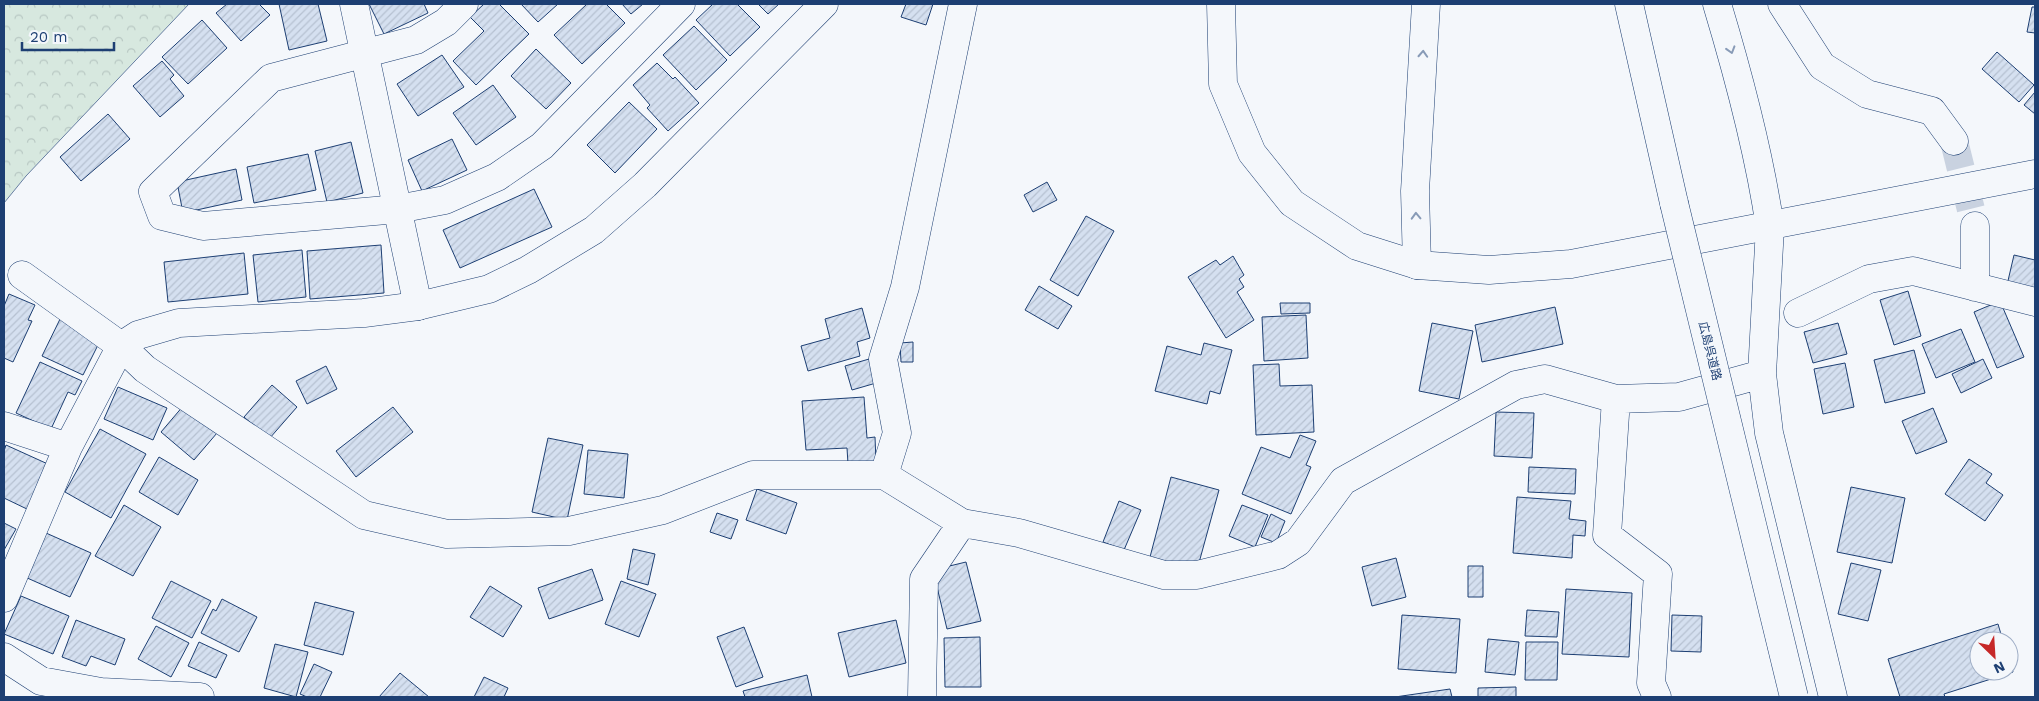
<svg xmlns="http://www.w3.org/2000/svg" width="2039" height="701" viewBox="0 0 2039 701" font-family="'Work Sans','Noto Sans JP',sans-serif">
<style>
.forest{fill:url(#forest-crowns);stroke:#687fa3}
.building{fill:url(#building-hatch);stroke:#1d3f73}
.lines{fill:none;stroke-linecap:round;stroke-linejoin:round}
.street-tunnel{stroke:#c9d2e0;stroke-width:28;stroke-dasharray:28 14;stroke-linecap:butt}
.street-casing{stroke:#1d3f73;stroke-width:29}
.secondary-casing{stroke:#1d3f73;stroke-width:29}
.highway-casing{stroke:#1d3f73;stroke-width:29}
.street{stroke:#f4f7fb;stroke-width:28}
.secondary{stroke:#f4f7fb;stroke-width:28}
.highway{stroke:#f4f7fb;stroke-width:28}
.highway-bridge-casing{stroke:#1d3f73;stroke-width:29;stroke-linecap:butt}
.highway-bridge{stroke:#f4f7fb;stroke-width:28}
.oneway{stroke:#889bb7}
.labels{text-anchor:middle;dominant-baseline:central;stroke-width:4;stroke-linejoin:round;paint-order:stroke}
.street-label{font-size:12px;fill:#1d3f73;stroke:#f4f7fb}
</style>
<defs>
<pattern id="forest-crowns" width="20" height="18" patternUnits="userSpaceOnUse" patternTransform="scale(1.25)"><rect width="20" height="18" fill="#d7e8df"/><path d="M2 6a3 3 0 1 1 6 0M12 15a3 3 0 1 1 6 0" fill="none" stroke="#b8c8c3"/></pattern>
<pattern id="building-hatch" width="6" height="6" patternUnits="userSpaceOnUse" patternTransform="scale(1.25)"><rect width="6" height="6" fill="#d5e0f0"/><path d="M-1 1l2-2M0 6l6-6M5 7l2-2" fill="none" stroke="#b6c1d1"/></pattern>
</defs>
<rect width="100%" height="100%" fill="#f4f7fb"/>
<path class="forest" d="M 4,4 L 189,4 L 26,176 L 4,203 Z"/>
<path class="building" d="M 227,4 L 259,4 L 270,15 L 241,41 L 216,13 Z
M 279,4 L 318,4 L 327,41 L 289,50 Z
M 369,4 L 424,4 L 428,13 L 384,34 Z
M 484,4 L 499,4 L 529,34 L 476,85 L 453,61 L 484,31 L 470,17 Z
M 521,4 L 558,4 L 538,22 Z
M 587,4 L 606,4 L 625,23 L 582,64 L 554,35 Z
M 622,4 L 643,4 L 631,14 Z
M 713,4 L 737,4 L 760,27 L 730,56 L 696,20 Z
M 758,4 L 779,4 L 768,14 Z
M 906,4 L 933,4 L 926,25 L 901,17 Z
M 2032,7 L 2035,7 L 2035,33 L 2027,32 Z
M 202,20 L 227,48 L 188,84 L 162,57 Z
M 694,26 L 727,60 L 696,90 L 663,55 Z
M 536,49 L 571,83 L 546,109 L 511,76 Z
M 1997,52 L 2034,85 L 2019,102 L 1982,69 Z
M 442,55 L 464,87 L 418,116 L 397,84 Z
M 162,61 L 174,75 L 170,79 L 184,96 L 160,117 L 133,86 Z
M 657,63 L 673,79 L 675,77 L 699,103 L 668,131 L 647,108 L 650,105 L 633,85 Z
M 493,85 L 516,117 L 476,145 L 453,113 Z
M 2035,92 L 2035,114 L 2024,105 Z
M 629,102 L 657,129 L 615,173 L 587,145 Z
M 108,114 L 130,139 L 81,181 L 60,157 Z
M 452,139 L 467,170 L 422,191 L 408,160 Z
M 351,142 L 363,193 L 327,202 L 315,151 Z
M 308,154 L 316,190 L 254,203 L 247,167 Z
M 236,169 L 242,200 L 183,213 L 177,182 Z
M 1047,182 L 1057,200 L 1033,212 L 1024,195 Z
M 534,189 L 552,227 L 460,268 L 443,230 Z
M 1086,216 L 1114,231 L 1078,296 L 1050,280 Z
M 381,245 L 384,293 L 310,299 L 307,251 Z
M 302,250 L 306,297 L 258,302 L 253,255 Z
M 244,253 L 248,294 L 168,302 L 164,262 Z
M 2014,255 L 2035,260 L 2035,291 L 2007,285 Z
M 1233,256 L 1244,275 L 1239,279 L 1244,287 L 1237,292 L 1254,320 L 1226,338 L 1188,277 L 1216,260 L 1220,265 Z
M 1039,286 L 1072,306 L 1058,329 L 1025,310 Z
M 1908,291 L 1921,336 L 1894,345 L 1880,300 Z
M 9,294 L 35,305 L 28,320 L 32,321 L 13,362 L 4,358 L 4,306 Z
M 2000,301 L 2024,357 L 1997,368 L 1974,312 Z
M 1280,303 L 1310,303 L 1310,313 L 1281,314 Z
M 1555,307 L 1563,344 L 1482,362 L 1475,325 Z
M 862,308 L 870,338 L 857,342 L 860,356 L 808,371 L 801,346 L 830,338 L 825,319 Z
M 62,315 L 103,335 L 83,375 L 42,356 Z
M 1306,315 L 1308,358 L 1264,361 L 1262,317 Z
M 1432,323 L 1473,331 L 1459,399 L 1419,391 Z
M 1838,323 L 1847,354 L 1813,363 L 1804,332 Z
M 1961,329 L 1975,362 L 1936,378 L 1922,344 Z
M 913,342 L 913,362 L 901,362 L 900,343 Z
M 1204,343 L 1232,350 L 1220,394 L 1210,391 L 1207,404 L 1155,391 L 1167,346 L 1201,355 Z
M 1914,350 L 1925,393 L 1885,403 L 1874,360 Z
M 876,357 L 883,381 L 852,390 L 845,366 Z
M 1983,359 L 1992,378 L 1961,393 L 1952,374 Z
M 40,362 L 82,381 L 75,395 L 68,392 L 51,429 L 16,413 Z
M 1845,363 L 1854,407 L 1823,414 L 1814,369 Z
M 1279,364 L 1280,386 L 1312,385 L 1314,432 L 1256,435 L 1253,365 Z
M 326,366 L 337,389 L 307,404 L 296,381 Z
M 272,385 L 297,407 L 269,439 L 244,417 Z
M 118,387 L 167,408 L 153,440 L 104,419 Z
M 864,397 L 867,438 L 875,437 L 876,462 L 848,464 L 847,448 L 806,450 L 802,401 Z
M 184,405 L 217,433 L 194,460 L 161,432 Z
M 393,407 L 413,432 L 356,477 L 336,451 Z
M 1933,408 L 1947,442 L 1916,454 L 1902,421 Z
M 1496,412 L 1534,413 L 1532,458 L 1494,456 Z
M 100,429 L 146,454 L 111,518 L 65,492 Z
M 1300,435 L 1316,441 L 1306,465 L 1311,467 L 1291,514 L 1242,494 L 1261,447 L 1290,458 Z
M 548,438 L 583,445 L 567,520 L 532,512 Z
M 6,445 L 50,465 L 29,510 L 4,498 L 4,451 Z
M 588,450 L 628,454 L 624,498 L 584,494 Z
M 159,457 L 198,480 L 178,515 L 139,492 Z
M 1969,459 L 1992,474 L 1986,483 L 2003,495 L 1985,521 L 1945,494 Z
M 1529,467 L 1576,469 L 1575,494 L 1528,492 Z
M 1171,477 L 1219,490 L 1197,570 L 1150,557 Z
M 1851,487 L 1905,498 L 1892,563 L 1837,552 Z
M 757,489 L 797,503 L 786,534 L 746,520 Z
M 1517,497 L 1571,501 L 1569,519 L 1586,521 L 1585,536 L 1573,535 L 1572,558 L 1513,553 Z
M 1119,501 L 1141,510 L 1124,550 L 1103,542 Z
M 124,505 L 161,527 L 133,576 L 95,556 Z
M 1242,505 L 1268,515 L 1255,547 L 1229,536 Z
M 717,513 L 738,520 L 731,539 L 710,532 Z
M 1271,514 L 1285,521 L 1276,543 L 1261,537 Z
M 4,523 L 16,529 L 4,550 Z
M 46,533 L 91,553 L 70,597 L 25,577 Z
M 633,549 L 655,554 L 648,585 L 627,579 Z
M 1396,558 L 1406,597 L 1372,606 L 1362,567 Z
M 966,562 L 981,621 L 947,629 L 933,570 Z
M 1851,563 L 1881,570 L 1868,621 L 1838,614 Z
M 1468,566 L 1483,566 L 1483,597 L 1468,597 Z
M 592,569 L 603,600 L 549,619 L 538,588 Z
M 171,581 L 211,601 L 192,638 L 152,618 Z
M 621,581 L 656,594 L 639,637 L 605,624 Z
M 490,586 L 522,606 L 503,637 L 470,617 Z
M 1566,589 L 1632,593 L 1629,657 L 1562,654 Z
M 21,596 L 69,616 L 53,654 L 4,634 Z
M 222,599 L 257,617 L 239,652 L 201,633 L 213,609 L 216,611 Z
M 315,602 L 354,612 L 343,655 L 304,645 Z
M 1527,610 L 1559,612 L 1557,637 L 1525,636 Z
M 1402,615 L 1460,619 L 1456,673 L 1398,669 Z
M 1672,615 L 1702,616 L 1701,652 L 1671,651 Z
M 76,620 L 125,639 L 115,665 L 91,656 L 86,666 L 62,657 Z
M 896,620 L 906,663 L 849,677 L 838,633 Z
M 1998,624 L 2003,641 L 1979,641 L 1979,671 L 2009,671 L 2009,659 L 2013,672 L 1944,694 L 1945,697 L 1900,697 L 1888,659 Z
M 156,626 L 189,643 L 171,677 L 138,659 Z
M 744,627 L 763,677 L 736,687 L 717,637 Z
M 980,637 L 981,687 L 945,687 L 944,638 Z
M 1488,639 L 1519,642 L 1515,675 L 1485,672 Z
M 199,642 L 227,655 L 216,678 L 188,666 Z
M 1526,642 L 1558,642 L 1557,680 L 1525,680 Z
M 275,644 L 308,652 L 296,697 L 264,688 Z
M 314,664 L 332,672 L 320,697 L 307,697 L 300,694 Z
M 400,673 L 429,697 L 379,697 Z
M 807,675 L 812,697 L 745,697 L 743,691 Z
M 484,677 L 508,688 L 504,697 L 474,697 Z
M 1516,687 L 1516,697 L 1478,697 L 1478,688 Z
M 1450,689 L 1452,697 L 1395,697 Z"/>
<g class="lines">
<path class="street-tunnel" d="M 1954,141 L 1975,226"/>
<defs>
<path id="street" d="M 354,4 L 418,306
M 464,4 L 446,22 L 416,40 L 271,78 L 153,192 L 162,216 L 203,226 L 398,209 L 445,200 L 497,177 L 542,146 L 681,4
M 1782,4 L 1822,66 L 1867,94 L 1932,111 L 1954,141
M 1770,227 L 1762,374 L 1769,433 L 1833,697
M 22,275 L 121,346 L 145,369 L 364,515 L 447,534 L 569,531 L 663,510 L 753,475 L 884,475 L 962,523 L 1019,533 L 1164,575 L 1197,575 L 1278,555 L 1298,542 L 1343,481 L 1516,385 L 1545,379 L 1616,399 L 1679,397 L 1762,374
M 1975,287 L 1975,226
M 1798,313 L 1869,279 L 1913,271 L 2035,302
M 1616,399 L 1607,535 L 1658,574 L 1651,683 L 1657,697
M 4,426 L 68,447
M 884,475 L 897,433 L 883,359 L 905,287 L 963,4
M 4,598 L 68,447 L 121,346
M 4,657 L 41,681 L 101,692 L 200,697
M 922,697 L 924,579 L 962,523"/>
<path id="secondary" d="M 1221,4 L 1223,84 L 1252,153 L 1292,203 L 1357,246 L 1417,265 L 1489,270 L 1571,264 L 2035,174
M 121,346 L 138,335 L 179,323 L 364,313 L 418,306 L 489,289 L 528,270 L 594,230 L 645,185 L 824,4"/>
<path id="highway" d="M 1629,4 L 1674,203
M 1717,4 C 1739,77 1759,151 1770,227
M 1417,265 L 1415,191 L 1426,4"/>
</defs>
<use href="#street" class="street-casing"/>
<use href="#secondary" class="secondary-casing"/>
<use href="#highway" class="highway-casing"/>
<use href="#street" class="street"/>
<use href="#secondary" class="secondary"/>
<use href="#highway" class="highway"/>
<defs>
<path id="highway-bridge" d="M 1674,203 L 1794,697"/>
</defs>
<use href="#highway-bridge" class="highway-bridge-casing"/>
<use href="#highway-bridge" class="highway-bridge"/>
</g>
<defs><path id="oneway-chevron" d="M-2-3.5L2.5 0L-2 3.5" fill="none" stroke-width="1.6" stroke-linecap="round" stroke-linejoin="round" transform="scale(1.25)"/></defs>
<g class="oneway">
<use href="#oneway-chevron" transform="translate(1731 50) rotate(73)"/>
<use href="#oneway-chevron" transform="translate(1423 54) rotate(-87)"/>
<use href="#oneway-chevron" transform="translate(1416 216) rotate(-92)"/>
</g>
<g class="labels">
<g class="street-label">
<text transform="translate(1710 351) rotate(76)">広島呉道路</text>
</g>
</g>
<rect width="2039" height="701" fill="none" stroke="#1d3f73" stroke-width="10"/>
<g transform="translate(1994 656) rotate(155)"><circle r="24" fill="#f4f7fb" stroke="#9eadc5"/>
<path d="M0-4L9 19L0 12L-9 19Z" fill="#c62828"/>
<text y="-8" font-size="14" font-weight="bold" text-anchor="middle" fill="#1d3f73">N</text>
</g>
<path d="M22 42v8h92v-8" fill="none" stroke="#1d3f73" stroke-width="2.5"/>
<text x="30" y="42" font-size="15" fill="#1d3f73" stroke="#f4f7fb" stroke-width="4" paint-order="stroke">20 m</text>
</svg>
